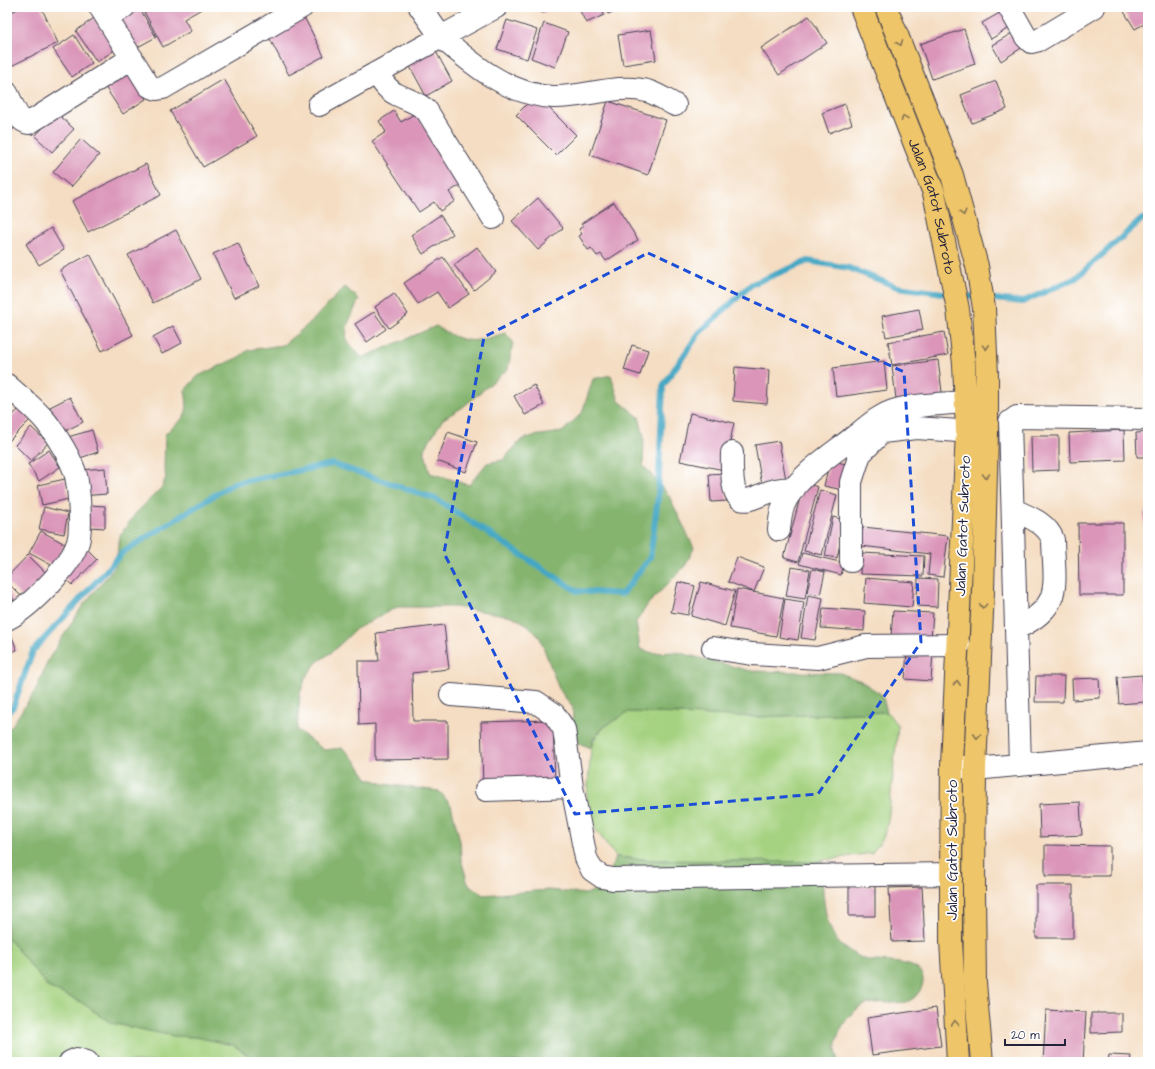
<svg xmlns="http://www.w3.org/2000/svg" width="1155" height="1069" viewBox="0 0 1155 1069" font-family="'Architects Daughter',sans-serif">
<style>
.green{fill:#a5d280;stroke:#647a5e}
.forest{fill:#84b46e;stroke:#536b54}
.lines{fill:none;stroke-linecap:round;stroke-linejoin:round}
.stream{stroke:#44a7c4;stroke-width:6}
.building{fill:#da95b9}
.minor-casing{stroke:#423e4f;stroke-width:24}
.highway-casing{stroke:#423e4f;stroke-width:24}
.minor{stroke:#fff;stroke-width:22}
.highway{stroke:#eec569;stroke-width:22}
.oneway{stroke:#887452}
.marked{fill:none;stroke:#1d4ed8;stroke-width:3;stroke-dasharray:8 5;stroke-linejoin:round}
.labels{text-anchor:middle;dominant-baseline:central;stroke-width:3.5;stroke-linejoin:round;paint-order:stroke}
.street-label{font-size:15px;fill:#22223b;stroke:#fff}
</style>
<rect width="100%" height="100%" fill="#fff"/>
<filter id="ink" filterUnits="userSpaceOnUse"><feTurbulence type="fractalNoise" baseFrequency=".025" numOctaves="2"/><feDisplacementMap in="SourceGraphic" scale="8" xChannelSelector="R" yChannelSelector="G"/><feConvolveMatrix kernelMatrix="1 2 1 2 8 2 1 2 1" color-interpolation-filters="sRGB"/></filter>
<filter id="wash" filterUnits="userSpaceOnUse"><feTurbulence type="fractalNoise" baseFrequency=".012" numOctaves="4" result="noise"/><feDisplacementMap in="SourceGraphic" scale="16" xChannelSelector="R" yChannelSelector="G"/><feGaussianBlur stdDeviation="0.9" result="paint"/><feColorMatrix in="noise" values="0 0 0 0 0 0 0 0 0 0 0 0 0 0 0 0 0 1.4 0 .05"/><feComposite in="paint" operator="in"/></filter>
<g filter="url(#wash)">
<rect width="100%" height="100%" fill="#f4ddc2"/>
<path class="green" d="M 629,712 L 759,717 L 887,712 L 898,726 L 888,821 L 883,838 L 872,853 L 811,862 L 653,860 L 616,857 L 588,819 L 586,810 L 591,748 C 596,729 613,720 629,712 Z
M 7,937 L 48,987 L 81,1002 L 111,1023 L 174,1036 L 196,1037 L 233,1045 L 258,1062 L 102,1062 L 74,1053 L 58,1062 L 7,1062 Z"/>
<path class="forest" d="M 345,287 L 359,299 L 347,326 L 346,339 L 362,358 L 436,326 C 466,345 472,343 505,333 L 513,342 L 508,369 L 463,407 L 443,419 L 424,449 L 430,473 L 469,485 L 487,463 L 503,460 L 521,440 L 533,436 L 562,432 L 582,413 L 593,379 L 611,375 L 619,401 L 639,417 L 644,437 L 643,465 L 669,496 L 694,548 L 685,566 L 648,604 L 636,622 L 640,649 L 653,653 L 676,652 L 751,671 L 840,673 L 861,681 L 882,695 L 887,712 L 759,717 L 629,712 L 605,726 L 593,739 L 591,748 L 579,743 L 572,737 L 573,708 L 559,689 L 540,638 L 528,625 L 512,616 L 455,607 L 397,607 L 356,629 L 332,652 L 317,662 L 306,677 L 300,693 L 297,730 L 324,750 L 343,748 L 356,761 L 367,778 L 384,784 L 439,791 L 451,805 L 460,841 L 461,859 L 468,884 L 483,895 L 548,890 L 586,894 L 604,886 L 616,857 L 653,860 L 811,862 L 823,861 C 822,885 822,923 839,943 C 842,947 862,959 867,960 C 883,963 921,959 923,979 C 924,988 915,1000 906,1002 C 894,1004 881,1001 869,1004 C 852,1007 839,1027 836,1044 C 835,1049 837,1056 838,1062 L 258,1062 L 233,1045 L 196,1037 L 174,1036 L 111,1023 L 81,1002 L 48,987 L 7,937 L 7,729 L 11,727 L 37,688 L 48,660 L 83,605 L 115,567 L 120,535 L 136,513 L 162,487 L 166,477 L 164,469 L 165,434 C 184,417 190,418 185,390 L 198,376 L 239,357 L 248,350 L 283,345 L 310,323 Z"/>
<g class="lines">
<path class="stream" d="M 960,295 L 1022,302 L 1076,278 L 1142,219 L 1148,218
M 7,713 L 13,707 L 33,651 L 123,552 L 234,483 L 333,464 L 436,499 L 577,591 L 622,594 L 650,558 L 658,497 L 663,386 L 699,333 L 752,284 L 808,261 L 849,268 L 897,287 L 951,294"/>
</g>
<g id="blocks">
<path class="building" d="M 22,7 L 41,7 L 58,43 L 7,68 L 7,14 Z
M 139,7 L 156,37 L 136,48 L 119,18 Z
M 145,7 L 205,7 L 184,19 L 191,31 L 163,47 L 142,8 Z
M 540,7 L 555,7 L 542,13 Z
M 578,7 L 601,7 L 604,15 L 586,23 Z
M 605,7 L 625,7 L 608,14 Z
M 1121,7 L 1148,7 L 1148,22 L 1135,29 Z
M 301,11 L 324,56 L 289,75 L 265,30 Z
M 1003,11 L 1012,26 L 991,39 L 982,23 Z
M 809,16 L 827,43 L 779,75 L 761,48 Z
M 94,18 L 116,49 L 97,62 L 76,31 Z
M 507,20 L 537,30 L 527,59 L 497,49 Z
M 544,23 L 568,32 L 555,67 L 531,58 Z
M 964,29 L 975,64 L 932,79 L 920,44 Z
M 651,30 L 656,60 L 623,65 L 618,35 Z
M 1014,32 L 1023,47 L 1001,61 L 992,45 Z
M 74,35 L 92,63 L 72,77 L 53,49 Z
M 434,48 L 452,81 L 426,96 L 408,63 Z
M 126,69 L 146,99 L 123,114 L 103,84 Z
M 224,79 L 257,136 L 203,167 L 170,111 Z
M 996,81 L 1007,109 L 972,123 L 961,95 Z
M 536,95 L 576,135 L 556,155 L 516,115 Z
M 608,101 L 666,120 L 648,175 L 590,155 Z
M 7,103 L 20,125 L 7,133 Z
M 845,104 L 852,124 L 829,133 L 822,113 Z
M 394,111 L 401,122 L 416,113 L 462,184 L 449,192 L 455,201 L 440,211 L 434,202 L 419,212 L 372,141 L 386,132 L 379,121 Z
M 57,113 L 74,129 L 52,152 L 35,136 Z
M 81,139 L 99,155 L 71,187 L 53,172 Z
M 146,164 L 161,195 L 88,232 L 72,201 Z
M 538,198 L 563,228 L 538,250 L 512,221 Z
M 614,202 L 638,240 L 606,261 L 601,254 L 597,256 L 591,248 L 588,250 L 579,236 L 582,234 L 579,229 L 583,226 L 581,224 Z
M 440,215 L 453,234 L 423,254 L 411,235 Z
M 51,228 L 64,250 L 39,265 L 26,244 Z
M 176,230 L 201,279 L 153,303 L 128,255 Z
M 238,243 L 259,286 L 234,298 L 213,254 Z
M 477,247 L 496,272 L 474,290 L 454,265 Z
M 90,254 L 133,335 L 102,351 L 60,270 Z
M 443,257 L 469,294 L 448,308 L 437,292 L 418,304 L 404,283 Z
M 394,293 L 408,314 L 389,328 L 375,307 Z
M 919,309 L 923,330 L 886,337 L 882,316 Z
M 374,312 L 386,329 L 367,342 L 355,324 Z
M 173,326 L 182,343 L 162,354 L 153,337 Z
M 944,332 L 948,355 L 892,365 L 888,342 Z
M 632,345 L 648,350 L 640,375 L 624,370 Z
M 938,360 L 943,400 L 897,407 L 892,366 Z
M 884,361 L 887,390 L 836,397 L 833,368 Z
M 735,367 L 769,370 L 767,404 L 733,401 Z
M 534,385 L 544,405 L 525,415 L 514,396 Z
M 70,397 L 83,422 L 63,432 L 50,407 Z
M 7,398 L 14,404 L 7,412 Z
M 21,407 L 32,418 L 7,443 L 7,421 Z
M 690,413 L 734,423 L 724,470 L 680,461 Z
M 31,427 L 48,443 L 31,461 L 15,445 Z
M 92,430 L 98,452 L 74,460 L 68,437 Z
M 1124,430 L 1125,460 L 1070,462 L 1069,433 Z
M 448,432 L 477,442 L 466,472 L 437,461 Z
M 1148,432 L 1148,457 L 1137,457 L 1136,433 Z
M 1031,436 L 1059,436 L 1059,470 L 1032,471 Z
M 779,441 L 786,480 L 762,485 L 755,445 Z
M 49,450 L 60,467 L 39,481 L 28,464 Z
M 830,460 L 849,465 L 843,490 L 824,486 Z
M 105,468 L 107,494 L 81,496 L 80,470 Z
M 725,473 L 727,501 L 711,502 L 709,474 Z
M 65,479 L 69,499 L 42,505 L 38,485 Z
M 804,483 L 818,487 L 798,562 L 784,558 Z
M 820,490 L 837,495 L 822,555 L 804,551 Z
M 89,505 L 105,506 L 105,528 L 88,527 Z
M 44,507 L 68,513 L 64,534 L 39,529 Z
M 1144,512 L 1148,512 L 1148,550 L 1147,550 Z
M 833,517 L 845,520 L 837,558 L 825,556 Z
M 1078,523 L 1123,523 L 1123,595 L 1079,595 Z
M 863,527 L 948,536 L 943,577 L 928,575 L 930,554 L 861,546 Z
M 41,531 L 65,544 L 53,566 L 29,553 Z
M 85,547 L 97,559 L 72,585 L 60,574 Z
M 802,553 L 844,563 L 841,575 L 799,564 Z
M 861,553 L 924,556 L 923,576 L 860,574 Z
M 28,555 L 47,574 L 23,598 L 7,582 L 7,577 Z
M 737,557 L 764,567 L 754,592 L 728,582 Z
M 791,567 L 810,570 L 805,599 L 786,596 Z
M 812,569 L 825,572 L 820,595 L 807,592 Z
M 866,578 L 914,582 L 912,607 L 864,603 Z
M 918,578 L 938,579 L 937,607 L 917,606 Z
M 678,582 L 695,586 L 688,615 L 671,612 Z
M 701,582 L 735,591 L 725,626 L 691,616 Z
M 7,589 L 14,600 L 7,604 Z
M 737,589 L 784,598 L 776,636 L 730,628 Z
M 808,595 L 823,598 L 815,640 L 801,638 Z
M 785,599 L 804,602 L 798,640 L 779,637 Z
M 823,608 L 865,611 L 864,631 L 821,628 Z
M 893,611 L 933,613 L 931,639 L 891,637 Z
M 444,625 L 449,669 L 412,673 L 413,721 L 448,721 L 448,759 L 375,760 L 375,724 L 359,725 L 358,661 L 379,661 L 376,633 Z
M 9,629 L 17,650 L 7,654 L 7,630 Z
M 907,650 L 933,652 L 931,681 L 905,679 Z
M 1142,675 L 1145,702 L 1119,704 L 1117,677 Z
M 1036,676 L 1064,676 L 1063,702 L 1035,702 Z
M 1099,678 L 1100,698 L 1073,700 L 1072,679 Z
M 553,720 L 555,784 L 483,787 L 481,722 Z
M 1080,802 L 1082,835 L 1040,837 L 1039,804 Z
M 1045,845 L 1110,846 L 1110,876 L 1045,876 Z
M 1036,885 L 1073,885 L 1073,938 L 1036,938 Z
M 849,886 L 875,886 L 875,916 L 849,916 Z
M 922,887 L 925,941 L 892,942 L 889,888 Z
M 936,1008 L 941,1046 L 872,1055 L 867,1018 Z
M 1046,1010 L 1086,1012 L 1083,1062 L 1043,1062 Z
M 1091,1013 L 1122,1013 L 1122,1032 L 1091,1033 Z
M 1109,1055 L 1131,1056 L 1130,1062 L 1108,1062 Z"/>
</g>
</g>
<g filter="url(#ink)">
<use href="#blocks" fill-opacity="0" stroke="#423e4f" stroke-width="1"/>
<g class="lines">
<defs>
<path id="minor" d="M 100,7 L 149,86 L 157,89 L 163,88 L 302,7
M 420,7 L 441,37 L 496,7
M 1009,7 L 1026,37 L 1031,42 L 1039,40 L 1094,7
M 107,18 L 124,7
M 376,73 C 382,81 387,90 396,94 C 407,100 418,102 427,111 L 493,218
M 7,93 C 12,102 17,122 29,123 L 132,58
M 319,105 L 441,37 C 473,65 509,95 553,97 C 583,98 617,83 647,91 C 657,94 666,100 675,105
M 7,385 C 20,397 36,409 47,423 C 57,436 72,460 76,476 C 79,490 82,528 78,542 C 71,566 29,608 7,619
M 732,453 C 730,535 756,483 794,489
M 1014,510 C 1029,517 1047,523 1053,540 C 1054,584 1064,606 1017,628
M 779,530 C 780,519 781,508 787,498 C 804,471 831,455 855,436 C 867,427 878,416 893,411 C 916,404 942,404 966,402
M 851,561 L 851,482 L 860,454 L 882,432 L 917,428 L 986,433
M 713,648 L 752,654 L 818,658 L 866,646 L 959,645
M 451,695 L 536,702 L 554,714 L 564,729 L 572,787 L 586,858 L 592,870 L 602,877 L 613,879 L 951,874
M 1020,765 L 1010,422 L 1017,417 L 1148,419
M 956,766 L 975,769 L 1148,753
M 486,790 L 572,787
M 70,1062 L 77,1059 L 87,1062"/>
<g id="highway">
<path id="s1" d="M 861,7 L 934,193 L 958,309 L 964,364 L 967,431 L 952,765 L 951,874 L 951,941 L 958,1062"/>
<path d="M 886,7 L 952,175 L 977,266 L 984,308 L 987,375 L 987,433 L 983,591 L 975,769 L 974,888 L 975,983 L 982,1062"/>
</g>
</defs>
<use href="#minor" class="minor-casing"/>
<use href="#highway" class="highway-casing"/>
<use href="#minor" class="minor"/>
<use href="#highway" class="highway"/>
</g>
<defs><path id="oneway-chevron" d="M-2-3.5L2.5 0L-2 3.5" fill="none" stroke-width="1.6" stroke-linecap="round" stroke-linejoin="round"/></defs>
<g class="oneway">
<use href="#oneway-chevron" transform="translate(900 43) rotate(68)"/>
<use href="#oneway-chevron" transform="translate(904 118) rotate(-112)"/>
<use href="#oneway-chevron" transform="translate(963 213) rotate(75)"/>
<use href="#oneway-chevron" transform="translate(986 347) rotate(87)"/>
<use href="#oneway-chevron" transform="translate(986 476) rotate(91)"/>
<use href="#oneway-chevron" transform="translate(983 606) rotate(93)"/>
<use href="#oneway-chevron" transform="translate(957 683) rotate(-87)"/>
<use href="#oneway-chevron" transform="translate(977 736) rotate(93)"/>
<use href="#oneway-chevron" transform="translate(955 1023) rotate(-93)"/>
</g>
</g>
<path class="marked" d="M 648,253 L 904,372 L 921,642 L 818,794 L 575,814 L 444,553 L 484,337 Z"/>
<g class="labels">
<g class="street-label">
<text stroke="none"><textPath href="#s1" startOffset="212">Jalan Gatot Subroto</textPath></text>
<text transform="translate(963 526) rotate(-88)">Jalan Gatot Subroto</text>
<text transform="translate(952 850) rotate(-90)">Jalan Gatot Subroto</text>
</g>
</g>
<rect width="1155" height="1069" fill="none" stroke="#fff" stroke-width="24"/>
<path d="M1005 1039v6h60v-6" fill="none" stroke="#22223b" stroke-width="2"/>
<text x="1011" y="1039" font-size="12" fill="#22223b" stroke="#ffffff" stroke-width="3" paint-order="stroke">20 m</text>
</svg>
